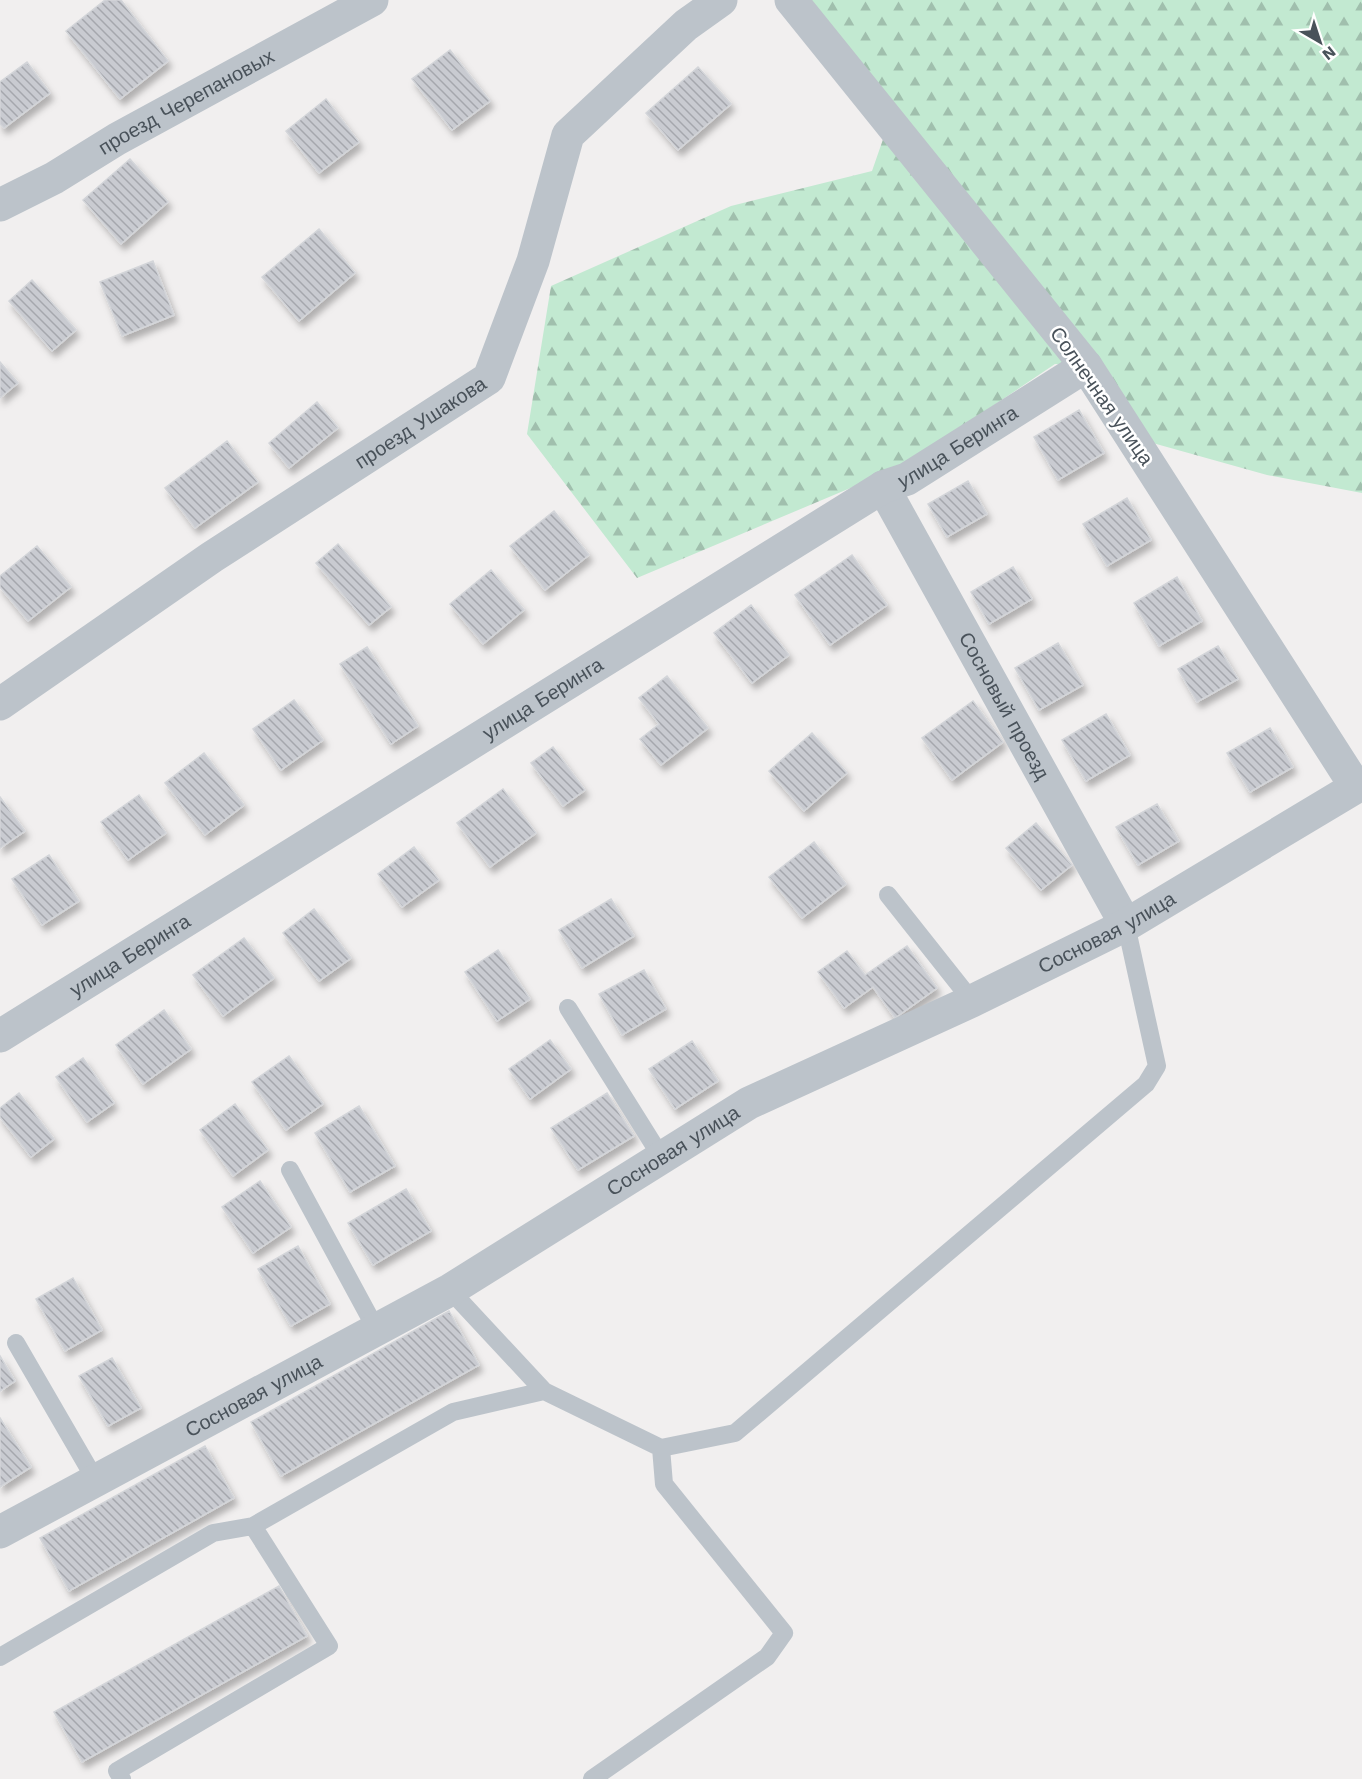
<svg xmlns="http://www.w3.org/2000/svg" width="1362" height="1779" viewBox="0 0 1362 1779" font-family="'Work Sans',sans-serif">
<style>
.forest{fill:url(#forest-firs)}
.building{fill:url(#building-back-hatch);stroke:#d3d5d9;stroke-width:1.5;filter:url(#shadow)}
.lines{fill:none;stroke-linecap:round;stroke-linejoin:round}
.service{stroke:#bcc3ca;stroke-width:18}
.minor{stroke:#bcc3ca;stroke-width:33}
.labels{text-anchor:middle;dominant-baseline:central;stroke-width:5;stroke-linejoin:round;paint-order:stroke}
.street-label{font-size:20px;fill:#49525a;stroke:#fff}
</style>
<defs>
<pattern id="forest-firs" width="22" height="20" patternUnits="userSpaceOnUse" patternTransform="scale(1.5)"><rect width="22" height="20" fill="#c2e9d1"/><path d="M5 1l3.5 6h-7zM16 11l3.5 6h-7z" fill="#a0bfad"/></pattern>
<pattern id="building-back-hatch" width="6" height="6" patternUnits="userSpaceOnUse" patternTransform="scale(1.5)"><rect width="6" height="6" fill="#c9cbd1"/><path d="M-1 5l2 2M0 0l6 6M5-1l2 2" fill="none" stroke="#a5a7ad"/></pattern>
<filter id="shadow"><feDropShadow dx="3.5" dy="6" stdDeviation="3" flood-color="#0004"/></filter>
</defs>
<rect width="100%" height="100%" fill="#f1efef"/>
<path class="forest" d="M 787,0 L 1362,0 L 1362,493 L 1267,475 L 1142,440 L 1086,366 L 1055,364 L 905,465 L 637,578 L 527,434 L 551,286 L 731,206 L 872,171 L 888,125 Z"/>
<path class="building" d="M 105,0 L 121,0 L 168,61 L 120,99 L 66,31 Z
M 450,50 L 490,101 L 452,130 L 412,79 Z
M 27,62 L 50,93 L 4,128 L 0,124 L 0,82 Z
M 698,67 L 731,104 L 678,150 L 646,113 Z
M 326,99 L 359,142 L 319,173 L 286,131 Z
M 130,159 L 168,202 L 121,244 L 83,200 Z
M 319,229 L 355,273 L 299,321 L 262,277 Z
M 153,261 L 174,315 L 122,336 L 100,282 Z
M 32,280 L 76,330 L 52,351 L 9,301 Z
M 0,362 L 18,383 L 0,398 Z
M 317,402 L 338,428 L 289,468 L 269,443 Z
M 1079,410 L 1104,453 L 1058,480 L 1034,437 Z
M 227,441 L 258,482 L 195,528 L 165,488 Z
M 968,481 L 987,514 L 947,537 L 928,504 Z
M 1127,498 L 1151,540 L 1107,566 L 1083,524 Z
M 554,511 L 589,555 L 545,590 L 510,546 Z
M 338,544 L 391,607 L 369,625 L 316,563 Z
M 37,546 L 71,587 L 28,621 L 0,587 L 0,576 Z
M 852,555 L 887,605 L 830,645 L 795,595 Z
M 1013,567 L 1032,599 L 989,624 L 971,592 Z
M 491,570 L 524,610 L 483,644 L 450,604 Z
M 1177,577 L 1202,621 L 1159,646 L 1134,603 Z
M 751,605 L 789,655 L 752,683 L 714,633 Z
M 1058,643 L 1083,685 L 1039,710 L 1015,668 Z
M 1218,646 L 1238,679 L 1197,702 L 1178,669 Z
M 367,647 L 418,726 L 391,744 L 340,664 Z
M 667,676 L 708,728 L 661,765 L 640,739 L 659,724 L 639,698 Z
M 294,700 L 323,740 L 281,770 L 253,729 Z
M 973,701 L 1003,742 L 952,780 L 922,738 Z
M 1106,714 L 1130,755 L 1086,781 L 1062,740 Z
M 1270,728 L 1293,767 L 1250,792 L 1227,753 Z
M 812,733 L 847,773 L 804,811 L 769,771 Z
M 553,747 L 585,790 L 563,806 L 531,763 Z
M 204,753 L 244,805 L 205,835 L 165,783 Z
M 503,789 L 536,833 L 490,867 L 457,823 Z
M 139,795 L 166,833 L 128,860 L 101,822 Z
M 0,797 L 25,831 L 0,848 Z
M 1157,804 L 1179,841 L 1138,865 L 1116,827 Z
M 1036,823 L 1072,865 L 1041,890 L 1006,848 Z
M 814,842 L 846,884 L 802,918 L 769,877 Z
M 414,847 L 439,880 L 402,907 L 378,874 Z
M 49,855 L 79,901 L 42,925 L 12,879 Z
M 611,899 L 634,936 L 582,968 L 559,930 Z
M 314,909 L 351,958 L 319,981 L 283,933 Z
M 244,938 L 274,978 L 223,1016 L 193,975 Z
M 907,946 L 937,988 L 895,1018 L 873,987 L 844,1008 L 818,972 L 847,951 L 865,975 Z
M 498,950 L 530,999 L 497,1021 L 465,972 Z
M 644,970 L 666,1009 L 622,1035 L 599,994 Z
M 164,1010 L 191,1049 L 143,1084 L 116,1045 Z
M 550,1040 L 571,1069 L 530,1099 L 509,1069 Z
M 692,1041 L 718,1081 L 675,1109 L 649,1069 Z
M 289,1056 L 323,1104 L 286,1130 L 252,1082 Z
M 83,1058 L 114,1103 L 87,1122 L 56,1077 Z
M 19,1093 L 54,1139 L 31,1157 L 0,1117 L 0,1108 Z
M 607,1093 L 634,1136 L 578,1170 L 551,1128 Z
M 235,1104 L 268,1150 L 233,1176 L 200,1130 Z
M 359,1106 L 395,1166 L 350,1192 L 315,1133 Z
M 260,1181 L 291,1227 L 253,1253 L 222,1207 Z
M 406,1189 L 431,1231 L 373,1265 L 348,1223 Z
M 298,1246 L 330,1304 L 291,1326 L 258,1269 Z
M 73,1278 L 102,1330 L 65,1351 L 36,1299 Z
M 449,1311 L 479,1365 L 281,1476 L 251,1422 Z
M 0,1356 L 15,1381 L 0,1391 Z
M 112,1358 L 141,1408 L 108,1426 L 79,1376 Z
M 0,1418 L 31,1467 L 0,1487 Z
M 205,1446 L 234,1498 L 69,1591 L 40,1538 Z
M 279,1586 L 307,1636 L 82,1762 L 54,1712 Z"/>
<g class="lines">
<path class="service" d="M 888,895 L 972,1001
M 568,1008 L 662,1158
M 290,1170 L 376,1329
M 450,1290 L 544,1391 L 661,1448 L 735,1433 L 1146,1084 L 1157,1066 L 1126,925
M 16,1343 L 96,1481
M 0,1657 L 213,1533 L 253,1526
M 122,1779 L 117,1771 L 329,1646 L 253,1526 L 453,1412 L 544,1391
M 592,1779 L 767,1657 L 784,1633 L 664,1484 L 661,1448"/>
<g class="minor">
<path id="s1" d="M 0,205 L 54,178 L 117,139 L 372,0"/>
<path id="s2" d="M 883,487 L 1126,925"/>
<path id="s3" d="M 0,704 L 212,557 L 489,378 L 533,261 L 568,135 L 686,25 L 721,0"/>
<path id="s4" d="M 0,1036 L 883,487 L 907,479 L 1086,366"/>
<path id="s5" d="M 0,1532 L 450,1290 L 749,1103 L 972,1001 L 1126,925 L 1356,787 L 1086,366 L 791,0"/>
</g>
</g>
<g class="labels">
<g class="street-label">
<text stroke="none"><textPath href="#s1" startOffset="213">проезд Черепановых</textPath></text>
<text transform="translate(1102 396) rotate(55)">Солнечная улица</text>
<text stroke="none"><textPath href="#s3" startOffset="506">проезд Ушакова</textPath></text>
<text stroke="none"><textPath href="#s4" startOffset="1125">улица Беринга</textPath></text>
<text stroke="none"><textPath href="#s4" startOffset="639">улица Беринга</textPath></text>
<text stroke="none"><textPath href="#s2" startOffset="250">Сосновый проезд</textPath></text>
<text stroke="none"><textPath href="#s5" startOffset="1260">Сосновая улица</textPath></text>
<text stroke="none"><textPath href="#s4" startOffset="153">улица Беринга</textPath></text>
<text stroke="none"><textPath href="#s5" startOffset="774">Сосновая улица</textPath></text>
<text stroke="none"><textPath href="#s5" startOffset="288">Сосновая улица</textPath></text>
</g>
</g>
<g transform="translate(1320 42) rotate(141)" stroke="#ffffff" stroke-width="4.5" paint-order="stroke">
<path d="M0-4.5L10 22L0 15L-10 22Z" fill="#49525a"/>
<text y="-9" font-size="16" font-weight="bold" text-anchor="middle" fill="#49525a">N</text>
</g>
</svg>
